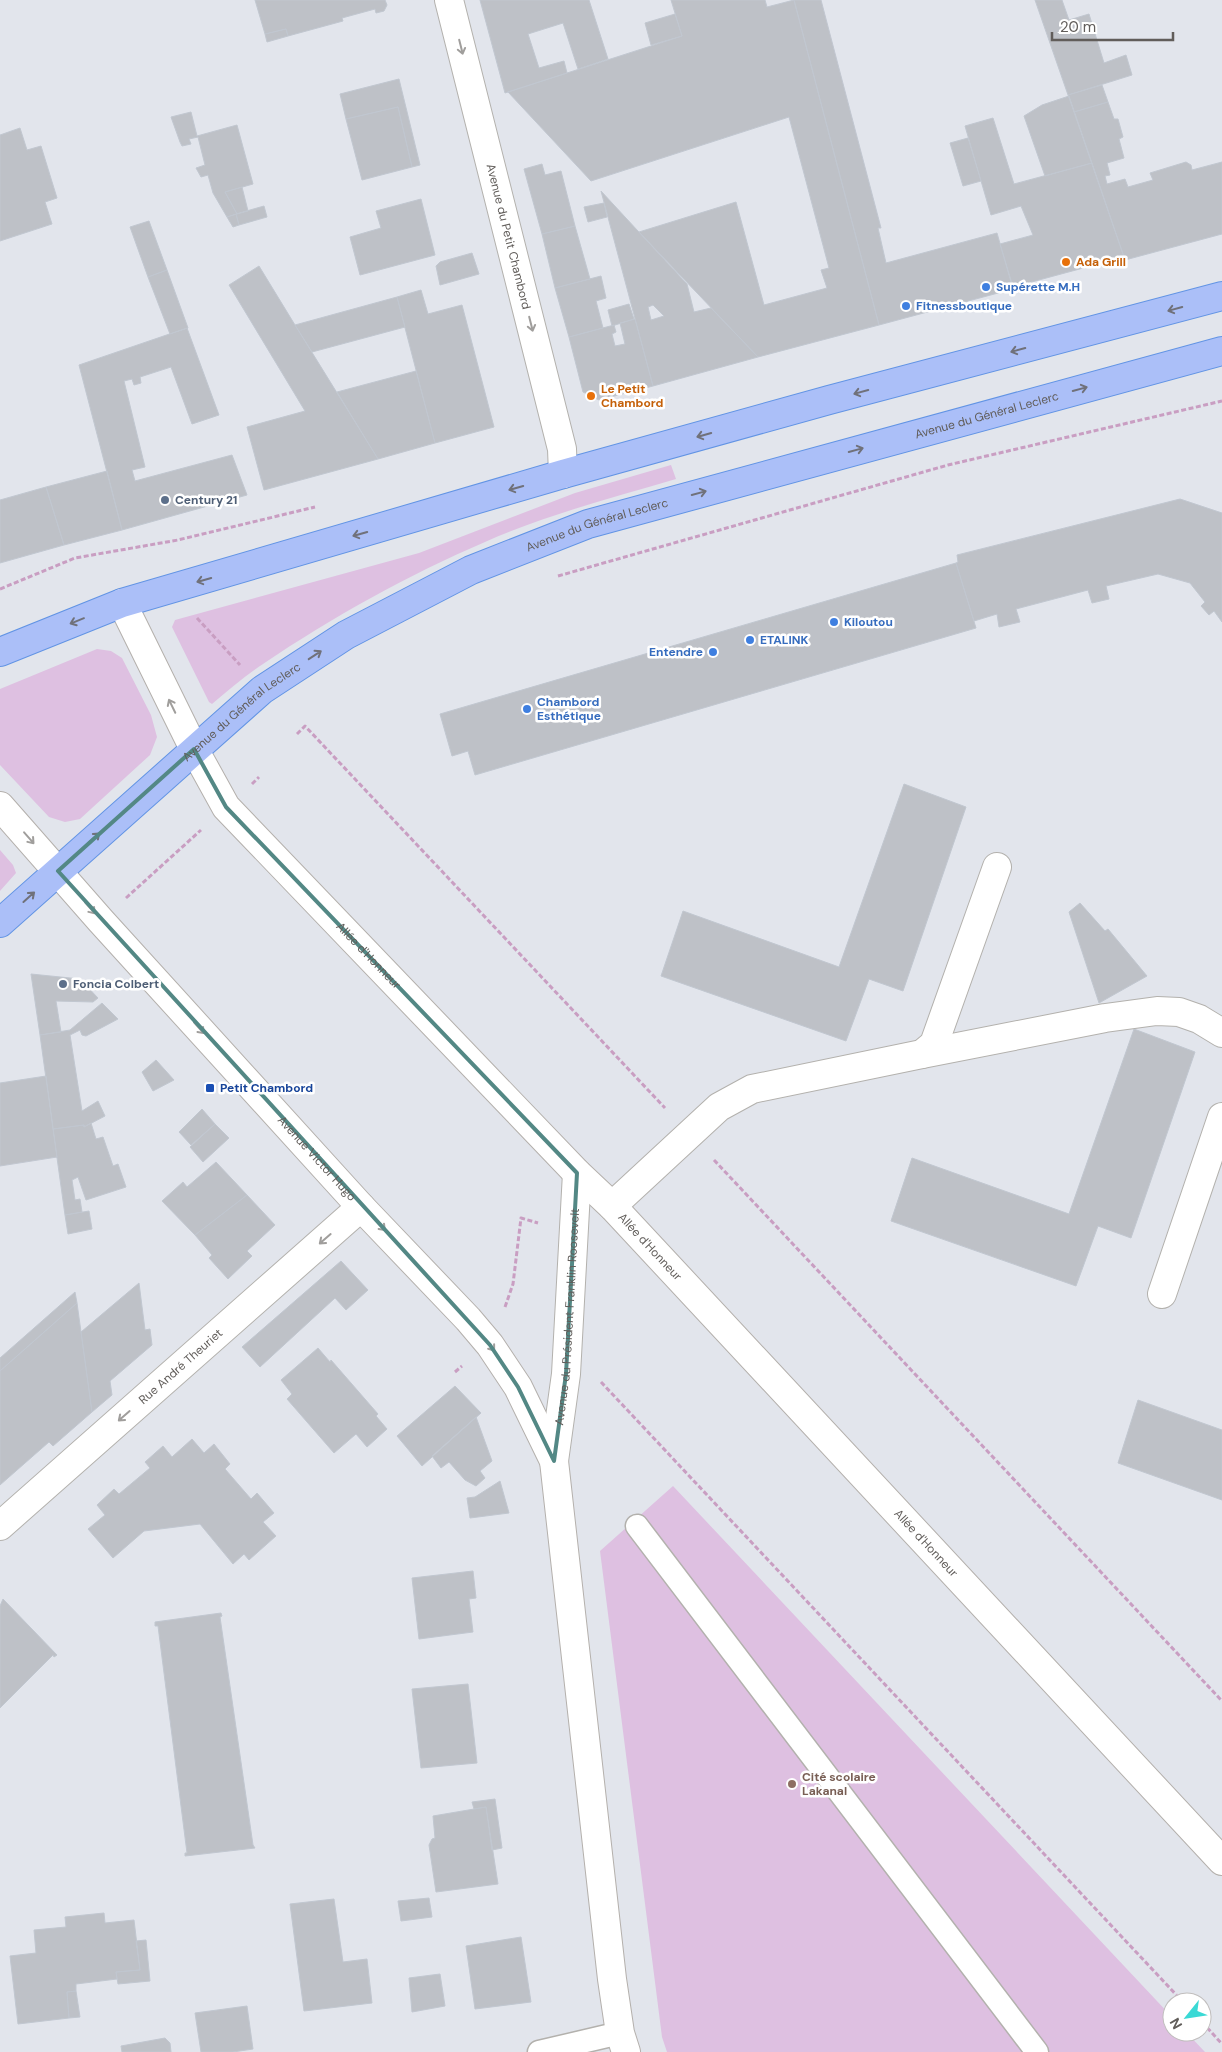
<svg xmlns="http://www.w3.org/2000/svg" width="1222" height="2052" viewBox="0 0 1222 2052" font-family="'DM Sans',sans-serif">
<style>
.green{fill:#dec0e1}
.building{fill:#bec1c7;stroke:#c1c7d0;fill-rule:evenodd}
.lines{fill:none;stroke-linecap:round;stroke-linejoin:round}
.service-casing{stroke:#b3b1ad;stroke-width:25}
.minor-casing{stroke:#b3b1ad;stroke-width:30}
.tertiary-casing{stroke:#b3b1ad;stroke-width:30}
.secondary-casing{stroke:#b4b0ac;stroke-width:30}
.primary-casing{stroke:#6294e4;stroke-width:30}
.path{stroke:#c99ec2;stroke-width:3;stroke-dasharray:5 2.5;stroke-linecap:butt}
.service{stroke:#fff;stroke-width:22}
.minor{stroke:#fff;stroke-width:28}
.tertiary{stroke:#fff;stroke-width:28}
.secondary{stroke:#fff;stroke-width:28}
.primary{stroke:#abbff8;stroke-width:28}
.oneway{stroke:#a09e9c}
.oneway2{stroke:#70717a}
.marked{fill:none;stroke:#538885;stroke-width:4;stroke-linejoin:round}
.food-dot{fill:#e8710a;stroke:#fff;stroke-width:2}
.shop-dot{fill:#3f7fe0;stroke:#fff;stroke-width:2}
.service-dot{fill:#5c6f8a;stroke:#fff;stroke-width:2}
.transit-dot{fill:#1a4fb4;stroke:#fff;stroke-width:2}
.education-dot{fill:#8d6e63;stroke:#fff;stroke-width:2}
.labels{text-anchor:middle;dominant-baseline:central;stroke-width:5;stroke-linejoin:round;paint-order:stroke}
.street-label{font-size:12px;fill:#615d5a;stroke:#fff}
.food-label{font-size:12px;font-weight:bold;fill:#c56008;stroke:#fff;text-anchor:start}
.shop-label{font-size:12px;font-weight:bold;fill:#366cbe;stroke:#fff;text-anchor:start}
.service-label{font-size:12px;font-weight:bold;fill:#4e5e75;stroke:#fff;text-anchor:start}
.transit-label{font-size:12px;font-weight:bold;fill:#164399;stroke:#fff;text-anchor:start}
.education-label{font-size:12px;font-weight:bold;fill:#785e54;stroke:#fff;text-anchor:start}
</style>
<rect width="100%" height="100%" fill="#e2e5ec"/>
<path class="green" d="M 671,465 L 676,479 C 611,498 546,515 485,542 C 410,574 331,618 263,664 C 245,676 229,690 212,704 L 209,702 L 172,627 L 175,620 L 419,553 L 575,493 Z
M 97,649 L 111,651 L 122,658 L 151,715 L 157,737 L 150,755 L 80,819 L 65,822 L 49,817 L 0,765 L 0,689 Z
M 0,850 L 13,865 L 16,873 L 0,891 Z
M 673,1486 L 1172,2017 L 1172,2032 L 1186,2032 L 1205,2052 L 667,2052 L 662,2037 L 600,1551 Z"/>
<path class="building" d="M 255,0 L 385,0 L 387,5 L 384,11 L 376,13 L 375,9 L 342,18 L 343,21 L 288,36 L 286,29 L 265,34 Z
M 480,0 L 589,0 L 608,59 L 578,69 L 563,23 L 528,34 L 539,68 L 564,61 L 567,73 L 505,93 Z
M 671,0 L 765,0 L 767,7 L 794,0 L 879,325 L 758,357 L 639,232 L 736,202 L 764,305 L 827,288 L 821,270 L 829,268 L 789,117 L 591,181 L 508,92 L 682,36 Z
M 794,0 L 821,0 L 881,228 L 878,228 L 886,263 L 997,233 L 1013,289 L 879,325 Z
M 1035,0 L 1062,0 L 1069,20 L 1089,14 L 1104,63 L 1126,55 L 1132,75 L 1068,95 Z
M 675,14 L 682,36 L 651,45 L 645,23 Z
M 286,29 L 288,36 L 267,42 L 265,34 Z
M 399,79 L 420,165 L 412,167 L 398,107 L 346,119 L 340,94 Z
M 1102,85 L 1108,102 L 1074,112 L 1068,95 Z
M 1069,96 L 1092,163 L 1045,176 L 1024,116 L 1042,105 Z
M 1108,102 L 1114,119 L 1118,119 L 1123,137 L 1119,139 L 1124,158 L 1107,163 L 1110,175 L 1105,176 L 1107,184 L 1125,179 L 1128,187 L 1153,180 L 1150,173 L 1186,162 L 1191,165 L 1192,170 L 1222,162 L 1222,234 L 1125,260 L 1074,112 Z
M 398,107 L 412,167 L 362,180 L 346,119 Z
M 191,112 L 197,136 L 237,125 L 253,184 L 225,192 L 237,214 L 227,217 L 213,193 L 208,175 L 201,177 L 196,168 L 205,165 L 198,137 L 189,139 L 191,144 L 182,146 L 180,142 L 171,117 Z
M 993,118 L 1014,184 L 1092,163 L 1124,257 L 1013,287 L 1000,244 L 1033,235 L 1021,206 L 991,215 L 965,126 Z
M 20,128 L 27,150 L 41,146 L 57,198 L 45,202 L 52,224 L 0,241 L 0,135 Z
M 968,138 L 981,181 L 963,186 L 950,143 Z
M 542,164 L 545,175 L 561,171 L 575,226 L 542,234 L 524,169 Z
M 242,187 L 248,211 L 237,214 L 225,192 Z
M 601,191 L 687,284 L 694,312 L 711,308 L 758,357 L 653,386 ZM 653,305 L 664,316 L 651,320 L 648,307 Z
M 421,199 L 435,255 L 360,275 L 350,237 L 381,228 L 376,211 Z
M 604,203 L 607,217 L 588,222 L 584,207 Z
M 264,206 L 267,217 L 239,225 L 236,214 Z
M 236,214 L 239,225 L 233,227 L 227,217 Z
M 149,221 L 167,270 L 148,277 L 130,227 Z
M 575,226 L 590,279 L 555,288 L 542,234 Z
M 472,253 L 479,274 L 440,285 L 436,266 L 440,262 Z
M 259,266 L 295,325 L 378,459 L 264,490 L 247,427 L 305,411 L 229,285 Z
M 167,270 L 188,328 L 170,334 L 148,277 Z
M 601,276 L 606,298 L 596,301 L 603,328 L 569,337 L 555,288 Z
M 421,290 L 428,314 L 462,305 L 494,427 L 435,443 L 397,297 Z
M 397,297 L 405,327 L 312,352 L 295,325 Z
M 629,304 L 634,319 L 612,326 L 608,310 Z
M 635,319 L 653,386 L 599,400 L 583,392 L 569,337 L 614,325 L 616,332 L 612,334 L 615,346 L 625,344 L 620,323 Z
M 187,328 L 219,415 L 192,424 L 171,367 L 140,377 L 141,383 L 134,385 L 132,379 L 124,381 L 145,467 L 132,470 L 135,481 L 232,455 L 247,495 L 122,530 L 79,365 Z
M 416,371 L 435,443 L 378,459 L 337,392 Z
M 107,471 L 122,530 L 64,545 L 46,487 Z
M 46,487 L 64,545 L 0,563 L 0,500 Z
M 1180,499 L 1222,513 L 1222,622 L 1214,611 L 1209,615 L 1201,606 L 1205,602 L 1190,583 L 1158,574 L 1106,586 L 1109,599 L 1092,603 L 1088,590 L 1016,609 L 1020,622 L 999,627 L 997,614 L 974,621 L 956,563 L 958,562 L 957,555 Z
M 956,563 L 976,628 L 475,775 L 468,751 L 452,756 L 440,714 Z
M 904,784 L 966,807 L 903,991 L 869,979 L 846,1041 L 661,976 L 683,911 L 839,967 Z
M 1080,903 L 1105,931 L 1108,929 L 1147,976 L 1099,1003 L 1069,912 Z
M 31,974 L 80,979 L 98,998 L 93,1002 L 56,1001 L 61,1032 L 40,1035 Z
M 102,1003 L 118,1019 L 86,1036 L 82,1035 L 80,1030 L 70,1035 L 82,1111 L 98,1101 L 105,1116 L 84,1127 L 84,1125 L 53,1129 L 40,1035 L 70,1030 Z
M 1134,1029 L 1195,1052 L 1131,1238 L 1098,1226 L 1076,1286 L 891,1221 L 912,1158 L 1069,1214 Z
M 156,1060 L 174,1080 L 153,1091 L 142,1072 Z
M 46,1076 L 57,1157 L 0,1166 L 0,1083 Z
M 202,1109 L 215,1124 L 191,1145 L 179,1132 Z
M 91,1123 L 96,1139 L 103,1137 L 113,1166 L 118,1164 L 126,1187 L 86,1200 L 78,1177 L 72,1180 L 75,1200 L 80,1199 L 82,1212 L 65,1215 L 53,1129 L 84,1125 L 84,1127 Z
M 215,1124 L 229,1138 L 203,1162 L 190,1147 Z
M 216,1162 L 247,1195 L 195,1235 L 162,1201 L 183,1182 L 187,1187 Z
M 247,1195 L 275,1225 L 247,1251 L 252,1256 L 228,1279 L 209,1258 L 212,1255 L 195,1235 Z
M 89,1211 L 92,1229 L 68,1234 L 65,1215 Z
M 341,1261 L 368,1290 L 346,1310 L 335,1298 L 260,1367 L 242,1347 Z
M 139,1283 L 145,1330 L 150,1329 L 152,1345 L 110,1381 L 112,1395 L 92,1412 L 81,1332 Z
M 75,1292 L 77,1303 L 0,1371 L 0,1358 Z
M 77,1303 L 92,1412 L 53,1446 L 49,1442 L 0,1485 L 0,1371 Z
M 318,1348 L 330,1362 L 331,1360 L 378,1414 L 376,1416 L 387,1429 L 367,1447 L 356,1434 L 334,1453 L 287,1399 L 292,1394 L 281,1380 Z
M 455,1386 L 481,1413 L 422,1466 L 397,1436 Z
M 1138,1400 L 1222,1430 L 1222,1500 L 1118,1463 Z
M 476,1417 L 492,1461 L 480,1471 L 485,1478 L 476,1486 L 465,1480 L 449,1462 L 441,1468 L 432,1456 Z
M 192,1439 L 204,1453 L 214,1444 L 230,1464 L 225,1469 L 251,1499 L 257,1493 L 274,1513 L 263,1522 L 276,1536 L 249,1560 L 244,1554 L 233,1564 L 200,1524 L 144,1531 L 113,1558 L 88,1529 L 105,1515 L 97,1505 L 114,1489 L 119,1494 L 150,1468 L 145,1462 L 163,1446 L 172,1457 Z
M 500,1481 L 509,1513 L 470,1518 L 467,1498 L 475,1497 Z
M 473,1571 L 476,1598 L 469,1599 L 473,1632 L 419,1639 L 412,1578 Z
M 3,1599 L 57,1655 L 54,1657 L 53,1655 L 0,1708 L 0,1606 Z
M 221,1613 L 222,1616 L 220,1617 L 253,1845 L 255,1848 L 185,1856 L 185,1853 L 187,1853 L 158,1626 L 155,1626 L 155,1622 Z
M 468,1684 L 477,1763 L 421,1768 L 412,1689 Z
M 495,1799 L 502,1848 L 492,1850 L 486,1807 L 474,1809 L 472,1802 Z
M 486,1807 L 498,1884 L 436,1892 L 429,1845 L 432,1839 L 435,1838 L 433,1816 Z
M 429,1898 L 432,1917 L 401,1921 L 398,1901 Z
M 334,1899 L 343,1962 L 367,1959 L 372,2003 L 304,2011 L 290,1904 Z
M 104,1913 L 105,1923 L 134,1920 L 140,1970 L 116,1972 L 117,1979 L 76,1984 L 76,1991 L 67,1992 L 69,2018 L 18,2024 L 10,1956 L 36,1953 L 34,1930 L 66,1927 L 65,1917 Z
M 521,1937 L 531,2002 L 475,2009 L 466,1946 Z
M 146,1940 L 150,1981 L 118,1984 L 116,1972 L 140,1970 L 136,1941 Z
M 440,1974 L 445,2006 L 412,2012 L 409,1978 Z
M 76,1991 L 80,2017 L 69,2018 L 67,1992 Z
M 247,2006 L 253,2049 L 233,2052 L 201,2052 L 195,2013 Z
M 165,2038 L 170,2043 L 171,2052 L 122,2052 L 121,2046 Z"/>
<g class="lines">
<defs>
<path id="service" d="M 637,1526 L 1037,2052
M 539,2052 L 620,2033"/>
<g id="minor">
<path id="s1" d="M 449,0 L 562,449 L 563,474"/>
<path d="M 922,1054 L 1105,1018 L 1157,1011 L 1179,1012 L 1199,1019 L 1222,1033"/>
<path d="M 612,1206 L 719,1107 L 752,1089 L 922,1054 L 934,1044 L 997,867"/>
<path d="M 1162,1294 L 1222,1117"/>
<path id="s2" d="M 0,1526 L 361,1207"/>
</g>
<g id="tertiary">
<path id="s3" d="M 554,1461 L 566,1374 L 577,1173"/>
</g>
<g id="secondary">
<path id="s4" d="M 122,603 L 194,749 L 226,807 L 577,1173 L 612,1206 L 1222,1861"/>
<path id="s5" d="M 0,806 L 101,921 L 361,1207 L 468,1319 L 490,1345 L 518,1387 L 554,1461 L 612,1979 L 620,2033 L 626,2052"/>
</g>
<g id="primary">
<path d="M 0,652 L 122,603 L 563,474 L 829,400 L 1222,296"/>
<path id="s6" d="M 0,923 L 262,690 L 346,635 L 471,570 L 588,524 L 1222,351"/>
</g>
</defs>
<use href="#service" class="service-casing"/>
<use href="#minor" class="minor-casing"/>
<use href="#tertiary" class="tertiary-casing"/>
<use href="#secondary" class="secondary-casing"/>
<use href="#primary" class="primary-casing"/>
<path class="path" d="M 558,576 L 948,465 L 1222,401
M 0,589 L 75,558 L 178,540 L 315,507
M 197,618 L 240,665
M 297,734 L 305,726 L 665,1108
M 252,784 L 259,777
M 126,898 L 201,830
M 714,1160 L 1222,1701
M 505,1307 L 513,1284 L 521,1218 L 538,1223
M 455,1372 L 462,1366
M 601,1382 L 1183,2002
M 1202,2022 L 1222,2044"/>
<use href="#service" class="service"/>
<use href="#minor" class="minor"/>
<use href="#tertiary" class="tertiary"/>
<use href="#secondary" class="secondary"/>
<use href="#primary" class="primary"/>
</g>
<defs><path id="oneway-shaft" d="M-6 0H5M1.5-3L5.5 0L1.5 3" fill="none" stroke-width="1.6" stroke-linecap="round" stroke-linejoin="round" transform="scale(1.25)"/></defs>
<g class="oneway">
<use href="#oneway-shaft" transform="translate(461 47) rotate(76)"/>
<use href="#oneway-shaft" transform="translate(531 324) rotate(76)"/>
<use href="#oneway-shaft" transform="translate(172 706) rotate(-116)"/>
<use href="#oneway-shaft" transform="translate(29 838) rotate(49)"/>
<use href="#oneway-shaft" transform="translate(90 908) rotate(49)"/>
<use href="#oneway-shaft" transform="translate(199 1028) rotate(48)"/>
<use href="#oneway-shaft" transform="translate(380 1225) rotate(46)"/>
<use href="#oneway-shaft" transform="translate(325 1239) rotate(139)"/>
<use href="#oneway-shaft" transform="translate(490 1345) rotate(53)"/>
<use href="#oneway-shaft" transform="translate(124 1416) rotate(139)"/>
</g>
<g class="oneway2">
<use href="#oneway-shaft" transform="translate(1175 309) rotate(165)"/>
<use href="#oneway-shaft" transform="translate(1018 350) rotate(165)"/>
<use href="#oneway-shaft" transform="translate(1080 389) rotate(-15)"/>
<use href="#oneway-shaft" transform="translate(861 392) rotate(165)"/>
<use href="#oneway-shaft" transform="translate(704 435) rotate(164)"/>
<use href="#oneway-shaft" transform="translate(856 450) rotate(-15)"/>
<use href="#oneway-shaft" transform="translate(516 488) rotate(164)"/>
<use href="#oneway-shaft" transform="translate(699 493) rotate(-15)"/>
<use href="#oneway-shaft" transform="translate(360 534) rotate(164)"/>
<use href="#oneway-shaft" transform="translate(204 580) rotate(164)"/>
<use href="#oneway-shaft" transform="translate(77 621) rotate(158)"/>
<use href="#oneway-shaft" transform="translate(315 655) rotate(-33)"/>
<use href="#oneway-shaft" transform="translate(94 838) rotate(-42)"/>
<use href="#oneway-shaft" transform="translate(29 897) rotate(-42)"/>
</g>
<path class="marked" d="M 194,749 L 226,807 L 577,1173 L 566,1374 L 554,1461 L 518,1387 L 490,1345 L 58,871 Z"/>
<g class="food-dot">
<circle cx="1066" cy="262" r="5"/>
<circle cx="591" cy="396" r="5"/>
</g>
<g class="shop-dot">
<circle cx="986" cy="287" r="5"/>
<circle cx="906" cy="306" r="5"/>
<circle cx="834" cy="622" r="5"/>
<circle cx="750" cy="640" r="5"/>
<circle cx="713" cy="652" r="5"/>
<circle cx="527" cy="709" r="5"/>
</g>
<g class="service-dot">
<circle cx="165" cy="500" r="5"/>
<circle cx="63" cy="984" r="5"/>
</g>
<rect class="transit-dot" x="205" y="1083" width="10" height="10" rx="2.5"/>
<circle class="education-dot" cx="792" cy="1784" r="5"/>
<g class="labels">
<g class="street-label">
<text stroke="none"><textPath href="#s1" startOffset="244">Avenue du Petit Chambord</textPath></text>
<text stroke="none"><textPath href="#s6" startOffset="1131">Avenue du Général Leclerc</textPath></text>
<text stroke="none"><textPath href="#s6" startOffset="726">Avenue du Général Leclerc</textPath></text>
<text stroke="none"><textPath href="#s6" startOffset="321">Avenue du Général Leclerc</textPath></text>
<text stroke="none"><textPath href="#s4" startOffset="435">Allée d'Honneur</textPath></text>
<text stroke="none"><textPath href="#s5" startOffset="474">Avenue Victor Hugo</textPath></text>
<text stroke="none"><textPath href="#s4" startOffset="840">Allée d'Honneur</textPath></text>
<text stroke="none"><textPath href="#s3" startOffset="145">Avenue du Président Franklin Roosevelt</textPath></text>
<text stroke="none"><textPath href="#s2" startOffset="241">Rue André Theuriet</textPath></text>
<text stroke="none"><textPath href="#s4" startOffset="1245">Allée d'Honneur</textPath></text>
</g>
<g class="food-label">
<text x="1076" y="262">Ada Grill</text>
<text x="601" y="389">Le Petit<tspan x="601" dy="14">Chambord</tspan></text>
</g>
<g class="shop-label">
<text x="996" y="287">Supérette M.H</text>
<text x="916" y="306">Fitnessboutique</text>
<text x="844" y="622">Kiloutou</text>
<text x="760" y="640">ETALINK</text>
<text x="703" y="652" text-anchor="end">Entendre</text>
<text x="537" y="702">Chambord<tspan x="537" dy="14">Esthétique</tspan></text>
</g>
<g class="service-label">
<text x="175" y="500">Century 21</text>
<text x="73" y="984">Foncia Colbert</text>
</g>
<g class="transit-label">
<text x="220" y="1088">Petit Chambord</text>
</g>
<g class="education-label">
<text x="802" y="1777">Cité scolaire<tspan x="802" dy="14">Lakanal</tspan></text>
</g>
</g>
<g transform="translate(1187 2017) rotate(240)"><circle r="24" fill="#ffffff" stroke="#c0bebd"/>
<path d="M0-4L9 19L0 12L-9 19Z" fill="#3ad9d5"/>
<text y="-8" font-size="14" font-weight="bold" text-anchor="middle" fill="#615d5a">N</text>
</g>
<path d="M1052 32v8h121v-8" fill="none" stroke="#615d5a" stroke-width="2.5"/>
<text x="1060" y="32" font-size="15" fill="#615d5a" stroke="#ffffff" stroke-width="4" paint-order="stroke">20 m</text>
</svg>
